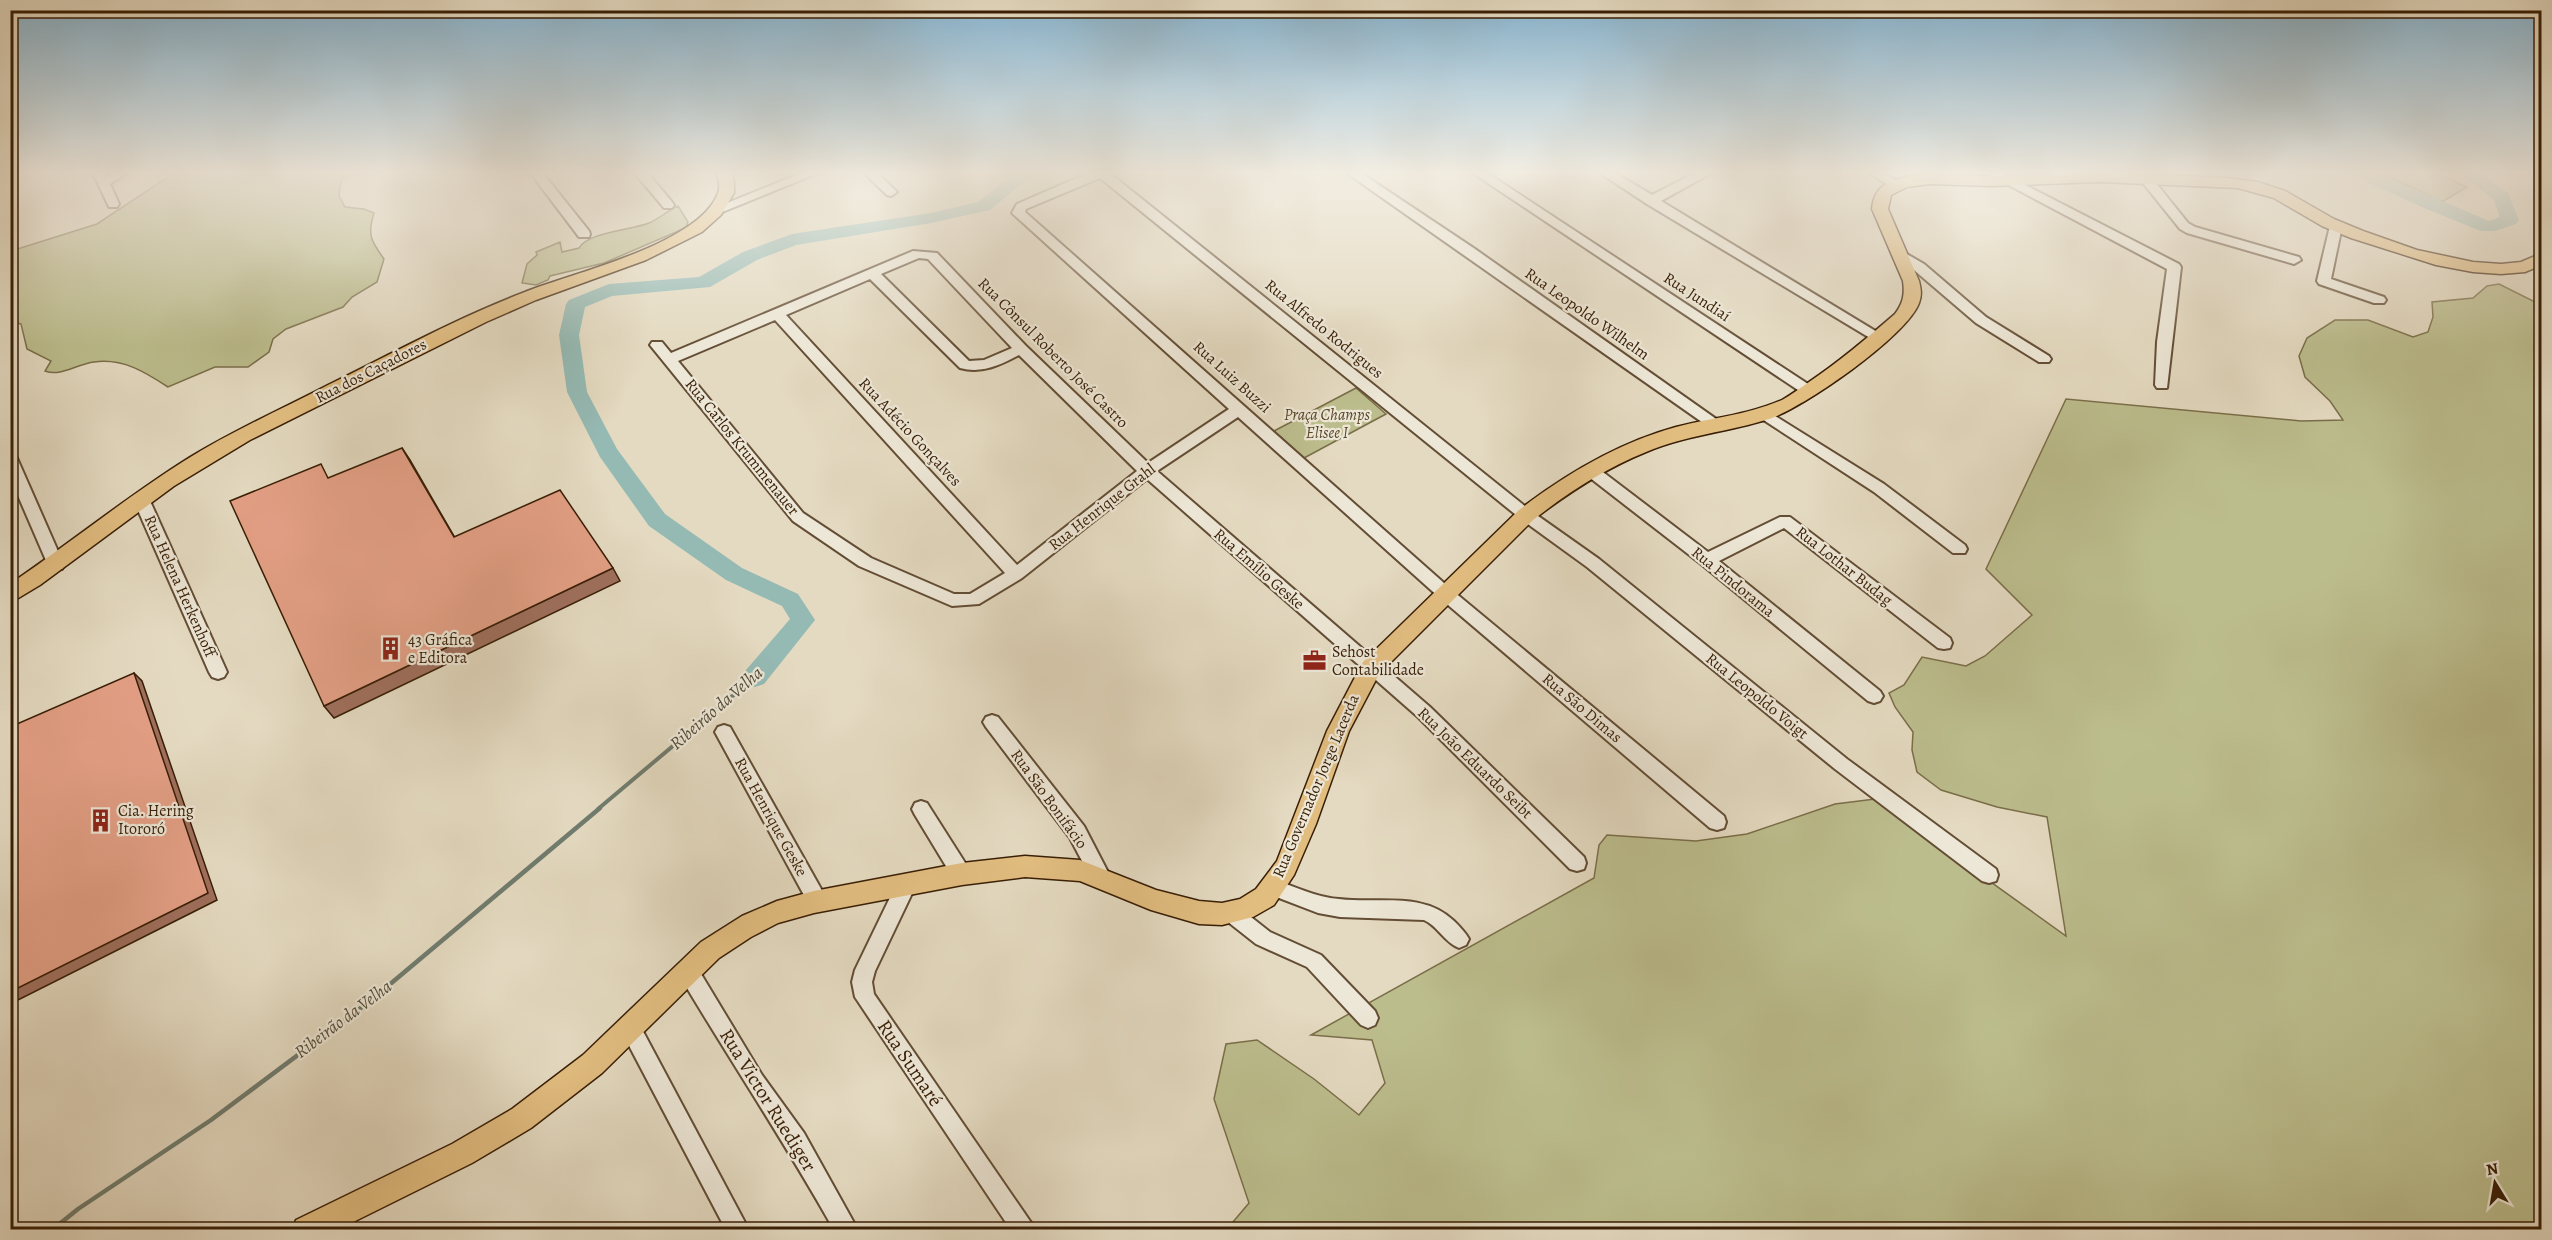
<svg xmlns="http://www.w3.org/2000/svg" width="2552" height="1240" viewBox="0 0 2552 1240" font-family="Alegreya,serif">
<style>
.green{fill:#bcbd8d;stroke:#7a6e49;stroke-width:1.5}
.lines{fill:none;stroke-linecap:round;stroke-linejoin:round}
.stream-far1{stroke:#707c6e;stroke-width:4}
.stream{stroke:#707c6e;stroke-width:4.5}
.river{fill:#95bab4;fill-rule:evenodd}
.minor-casing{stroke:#634d34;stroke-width:4}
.major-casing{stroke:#381e05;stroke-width:3}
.minor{fill:#ede7d7;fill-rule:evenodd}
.major{fill:#e2bd80;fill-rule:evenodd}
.shaded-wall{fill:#9f6f5d;stroke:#381e05;stroke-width:1.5}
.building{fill:#e39f85;stroke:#381e05;stroke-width:1.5}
.labels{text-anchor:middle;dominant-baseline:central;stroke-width:4.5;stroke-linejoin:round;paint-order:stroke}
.street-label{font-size:16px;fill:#381e05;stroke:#ede7d7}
.park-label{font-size:16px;font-style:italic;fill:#594627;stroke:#ede7d7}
.poi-label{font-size:16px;fill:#381e05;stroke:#ede7d7;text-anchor:start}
.water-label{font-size:18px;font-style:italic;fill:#544d3a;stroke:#ede7d7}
.near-street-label{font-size:20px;fill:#381e05;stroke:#ede7d7}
</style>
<rect width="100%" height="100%" fill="#e4dac1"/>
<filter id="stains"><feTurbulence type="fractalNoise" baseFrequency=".00333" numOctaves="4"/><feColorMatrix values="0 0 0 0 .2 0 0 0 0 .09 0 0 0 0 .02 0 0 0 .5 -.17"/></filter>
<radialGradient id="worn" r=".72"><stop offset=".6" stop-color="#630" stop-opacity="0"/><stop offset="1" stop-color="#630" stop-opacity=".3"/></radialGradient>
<path class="green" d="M 177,171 L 353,171 L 341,180 L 339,196 L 345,207 L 364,209 L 374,213 C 367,235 371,241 384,259 L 377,282 L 352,297 L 343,307 L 286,329 L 273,339 L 269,352 L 248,367 L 215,367 L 168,387 C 145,372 123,358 94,362 C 77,364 61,377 45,371 L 51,361 L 27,349 L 21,324 L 11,322 L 11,251 L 97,224 Z
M 2378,171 L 2432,171 L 2467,187 L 2442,202 Z
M 678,206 L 688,222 L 686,227 L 676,232 L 604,263 L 550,276 L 548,280 L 536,285 L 522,283 L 527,264 L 537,255 L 536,252 L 560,242 L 562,252 L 579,248 C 588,232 631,230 649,223 C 660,218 667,211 678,206 Z
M 2499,284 L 2541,305 L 2541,1229 L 1227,1229 L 1249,1203 L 1214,1099 L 1226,1044 L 1257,1040 L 1314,1079 L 1359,1115 L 1385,1083 L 1372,1040 L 1311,1035 L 1594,878 L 1599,845 L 1607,835 L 1696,841 L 1747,834 L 1835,804 L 1875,799 L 2066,936 L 2047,817 L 1997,807 L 1941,790 L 1917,772 L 1912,750 L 1913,732 L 1895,707 L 1889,693 L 1904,685 L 1922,657 L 1966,666 L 1985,656 L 2032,615 L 1986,569 L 2066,399 L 2301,421 L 2343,420 L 2330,401 L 2305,377 L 2299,356 L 2307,338 L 2335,320 L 2368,320 L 2413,337 L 2428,332 L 2433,317 L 2432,302 L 2473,298 L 2487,286 Z
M 1356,388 L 1386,414 L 1304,458 L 1274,431 Z"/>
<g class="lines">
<path class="stream-far1" d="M 598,809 L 755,677"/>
<path class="stream" d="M 52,1230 L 78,1209 L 211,1120 L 370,1001 L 600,808"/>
<path class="river" d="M 1017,171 L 1037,171 L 990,210 L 931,223 L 796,245 L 757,260 L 710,287 L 612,296 L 585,307 L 579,335 L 587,392 L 617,449 L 665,514 L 742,568 L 798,594 L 815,620 L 764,684 L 755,687 L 746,684 L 743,677 L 746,670 L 790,619 L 782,606 L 726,580 L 649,526 L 600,457 L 567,392 L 559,335 L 566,304 L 569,300 L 609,284 L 699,277 L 743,252 L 792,234 L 931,213 L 978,202 Z
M 2349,171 L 2373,171 L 2489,221 L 2500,217 L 2494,200 L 2456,171 L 2477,171 L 2508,193 L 2519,220 L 2516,224 L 2495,231 L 2481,231 L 2424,208 L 2352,175 Z"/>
<defs>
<path id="minor" d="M 92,171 L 104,171 L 107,176 L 115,171 L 130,171 L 110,184 L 119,204 L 117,207 L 109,207 Z
M 529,171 L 541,171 L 589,231 L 590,234 L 589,237 L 579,237 Z
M 633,171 L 646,171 L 672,202 L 674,205 L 672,208 L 664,208 Z
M 806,171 L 823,171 L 720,213 L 716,214 L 710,210 Z
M 862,171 L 875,171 L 897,192 L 891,196 L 887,195 Z
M 1093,171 L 1107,171 L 1531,511 L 1599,559 L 1847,759 L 1996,869 L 1998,875 L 1996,881 L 1989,883 L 1982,881 L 1835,769 L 1587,567 L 1521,519 L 1100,178 L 1026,209 L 1025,212 L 1453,591 L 1724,816 L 1726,822 L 1724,828 L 1717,830 L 1710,828 L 1441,599 L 1238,417 L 1157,471 L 1430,707 L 1584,857 L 1586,863 L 1584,869 L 1577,871 L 1570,869 L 1418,717 L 1147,479 L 1022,578 L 979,604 L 952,606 L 859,566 L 793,521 L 650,345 L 652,342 L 662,342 L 671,353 L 913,251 L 937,253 L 1026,346 L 1148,463 L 1229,409 L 1012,213 L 1017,204 ZM 919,258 L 928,259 L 1012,348 L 984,360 L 969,361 L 881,274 ZM 870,279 L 960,368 C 982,374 1000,365 1019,355 L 1137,471 L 1017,565 L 786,315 ZM 775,320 L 1005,573 L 970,594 L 954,594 L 871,558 L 803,513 L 678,361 Z
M 1344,171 L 1358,171 L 1475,249 L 1719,421 L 1721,424 L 1719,427 L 1709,427 Z
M 1470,171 L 1484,171 L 1814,388 L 1816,391 L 1814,394 L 1804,394 Z
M 1597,171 L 1612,171 L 1652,195 L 1699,171 L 1715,171 L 1661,201 L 1887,338 L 1885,341 L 1875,341 L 1647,204 Z
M 1866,171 L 1881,171 L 1903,185 L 1897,189 L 1893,188 Z
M 1982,171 L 1998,171 L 2179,264 L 2181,267 L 2167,388 L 2157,388 L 2155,385 L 2157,342 L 2167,269 Z
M 2147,176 L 2151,177 L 2188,223 L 2195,227 L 2299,257 L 2301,260 L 2294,264 L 2187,233 L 2180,229 L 2143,183 L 2143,177 Z
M 2336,222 L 2342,226 L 2331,279 L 2384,297 L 2386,300 L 2384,303 L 2374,303 L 2319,284 L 2317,281 L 2330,226 Z
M 1898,249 L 1924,264 L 1986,317 L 2049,356 L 2051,359 L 2049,362 L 2039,362 L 1976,323 L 1914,270 L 1893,256 L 1892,253 L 1893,250 Z
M 1764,409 L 1884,484 L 1965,545 L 1967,549 L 1965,553 L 1953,553 L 1874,492 L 1759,417 L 1757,414 L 1759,411 Z
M 10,453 L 17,458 L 64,565 L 62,569 L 50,569 L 48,565 L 10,477 Z
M 1590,465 L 1595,466 L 1708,552 L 1780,517 L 1790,517 L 1950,638 L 1952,643 L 1950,648 L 1944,649 L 1938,648 L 1784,528 L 1719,561 L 1880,691 L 1883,696 L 1880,701 L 1874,703 L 1868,701 L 1701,564 L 1585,474 L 1582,470 Z
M 142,496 L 147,497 L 150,501 L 227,672 L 224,677 L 218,679 L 212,677 L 209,672 L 134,501 L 137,497 Z
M 992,715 L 998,717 L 1084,826 L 1111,878 L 1108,884 L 1101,886 L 1094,884 L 1070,838 L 986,727 L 983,722 L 986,717 Z
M 724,725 L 730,727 L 825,896 L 828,902 L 825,908 L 818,911 L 811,908 L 715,732 L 718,727 Z
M 921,801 L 927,803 L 969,869 L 971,875 L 969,881 L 962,883 L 955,881 L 915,815 L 912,809 L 915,803 Z
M 906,877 L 913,879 L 916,885 L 875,971 L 872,982 L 874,994 L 1036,1230 L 1011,1230 L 855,997 L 852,982 L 855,970 L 899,879 Z
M 1273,879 C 1295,887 1316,897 1339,899 C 1379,904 1423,891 1454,921 C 1460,927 1465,932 1469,939 L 1466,945 L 1459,948 C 1444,942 1438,926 1424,920 L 1340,917 L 1318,913 L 1266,893 L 1263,887 L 1266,881 Z
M 1230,903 L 1237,906 L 1270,932 L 1321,955 L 1375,1011 L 1378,1018 L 1375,1025 L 1368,1028 L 1361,1025 L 1307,967 L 1256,944 L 1223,918 L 1220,912 L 1223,906 Z
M 688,962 L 695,964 L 762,1075 L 804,1133 L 858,1230 L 834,1230 C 786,1144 731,1062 681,978 L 678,971 L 681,964 Z
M 631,1019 L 638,1022 L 749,1230 L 726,1230 L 624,1036 L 621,1029 L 624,1022 Z"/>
<path id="major" d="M 715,171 L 731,171 L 734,182 L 734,193 L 721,215 L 702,232 L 646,260 L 536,300 L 486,322 L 250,440 L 174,486 L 40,585 L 10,603 L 10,584 C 69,544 124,499 184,461 C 230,432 280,410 328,385 C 393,353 457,318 525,292 C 572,273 700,244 718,193 C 721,186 718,178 715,171 Z
M 2100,172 L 2228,178 L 2258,182 L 2285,191 L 2334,219 L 2363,231 L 2417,250 L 2473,262 L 2501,264 L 2521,262 L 2542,253 L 2542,265 L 2525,272 L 2501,274 L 2473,272 L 2436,265 L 2351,238 L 2322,226 L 2274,198 L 2238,188 L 2100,182 L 1991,186 L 1930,184 L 1907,187 L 1891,195 L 1888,209 L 1919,281 C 1921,289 1922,295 1919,303 C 1907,336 1803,408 1769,419 C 1728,432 1686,435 1646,452 C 1604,469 1569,492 1533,520 L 1379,674 L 1349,731 L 1316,824 L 1294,875 L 1274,905 L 1253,917 L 1222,925 L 1199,924 L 1151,910 L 1080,881 L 1025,877 L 962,885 L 814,913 L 778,923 L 751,937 L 719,958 L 602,1073 L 531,1128 L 472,1163 L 337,1230 L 292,1230 L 296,1220 L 452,1144 L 512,1109 L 583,1055 L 701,942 L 742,916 L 777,901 L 814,891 L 962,863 L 1025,856 L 1080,860 L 1156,890 L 1199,901 L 1222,903 L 1240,899 L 1256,889 L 1277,861 L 1327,731 L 1363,662 L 1519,510 C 1566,474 1618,443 1676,427 C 1711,418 1748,415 1782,400 C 1791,395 1800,388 1809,382 C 1839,362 1867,338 1895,314 C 1903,303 1905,295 1903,281 L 1872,209 C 1873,198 1877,188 1888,183 C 1920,168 1959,177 1993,176 C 2029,175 2064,173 2100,172 Z"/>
</defs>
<use href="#minor" class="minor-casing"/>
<use href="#major" class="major-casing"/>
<use href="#minor" class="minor"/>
<use href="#major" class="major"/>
</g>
<path class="shaded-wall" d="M 402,448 L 410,460 L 462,550 L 454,537 Z
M 613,568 L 620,581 L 334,718 L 324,706 Z
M 134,673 L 142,681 L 217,900 L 10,1004 L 10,992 Z"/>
<path class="building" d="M 402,448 L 454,537 L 560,490 L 613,568 L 324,706 L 230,501 L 321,464 L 328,478 Z
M 134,673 L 208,893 L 10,992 L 10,727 Z"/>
<linearGradient id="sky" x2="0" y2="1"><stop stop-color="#87b6d3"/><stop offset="0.5" stop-color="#f3eee3"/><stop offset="1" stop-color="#f3eee3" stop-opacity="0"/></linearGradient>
<rect width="2552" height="345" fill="url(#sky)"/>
<defs>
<symbol id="building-bare" viewBox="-9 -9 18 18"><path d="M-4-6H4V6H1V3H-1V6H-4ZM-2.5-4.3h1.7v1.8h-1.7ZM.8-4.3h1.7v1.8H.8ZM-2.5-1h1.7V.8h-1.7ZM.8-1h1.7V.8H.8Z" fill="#8f2418" stroke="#ede7d7" stroke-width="2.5" paint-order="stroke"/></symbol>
<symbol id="office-bare" viewBox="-9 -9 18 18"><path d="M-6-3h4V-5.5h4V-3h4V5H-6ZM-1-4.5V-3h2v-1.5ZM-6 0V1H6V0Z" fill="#8f2418" stroke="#ede7d7" stroke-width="2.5" paint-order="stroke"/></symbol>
</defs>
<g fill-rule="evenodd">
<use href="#building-bare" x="374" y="632" width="33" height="33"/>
<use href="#office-bare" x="1298" y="644" width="33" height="33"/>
<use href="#building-bare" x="84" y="804" width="33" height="33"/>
</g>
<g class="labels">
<g class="street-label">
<text transform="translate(1697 297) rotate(33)">Rua Jundiaí</text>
<text transform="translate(1587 314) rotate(35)">Rua Leopoldo Wilhelm</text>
<text transform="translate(1324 329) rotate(39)">Rua Alfredo Rodrigues</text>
<text transform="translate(1053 353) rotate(45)">Rua Cônsul Roberto José Castro</text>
<text transform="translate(371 371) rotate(-27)">Rua dos Caçadores</text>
<text transform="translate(1232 377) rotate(42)">Rua Luiz Buzzi</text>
<text transform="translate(910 432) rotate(47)">Rua Adécio Gonçalves</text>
<text transform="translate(742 447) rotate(51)">Rua Carlos Krummenauer</text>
<text transform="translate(1102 507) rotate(-38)">Rua Henrique Grahl</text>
<text transform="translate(1844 566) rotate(38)">Rua Lothar Budag</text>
<text transform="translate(1259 569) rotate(41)">Rua Emílio Geske</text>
<text transform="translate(1733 582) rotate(39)">Rua Pindorama</text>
<text transform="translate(180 586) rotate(66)">Rua Helena Herkenhoff</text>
<text transform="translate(1757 696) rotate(39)">Rua Leopoldo Voigt</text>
<text transform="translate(1582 708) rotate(40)">Rua São Dimas</text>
<text transform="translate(1475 763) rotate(44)">Rua João Eduardo Seibt</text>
<text transform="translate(1316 786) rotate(-67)">Rua Governador Jorge Lacerda</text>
<text transform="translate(1049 799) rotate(54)">Rua São Bonifácio</text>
<text transform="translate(771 817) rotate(61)">Rua Henrique Geske</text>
</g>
<g class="park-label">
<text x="1327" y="415">Praça Champs<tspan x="1327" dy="18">Elisee I</tspan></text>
</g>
<g class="poi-label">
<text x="408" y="640">43 Gráfica<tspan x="408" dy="18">e Editora</tspan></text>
<text x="1332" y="652">Sehost<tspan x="1332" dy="18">Contabilidade</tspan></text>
<text x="118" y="811">Cia. Hering<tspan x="118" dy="18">Itororó</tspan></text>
</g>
<g class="water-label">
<text transform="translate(716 708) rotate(-41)">Ribeirão da Velha</text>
<text transform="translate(343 1019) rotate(-37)">Ribeirão da Velha</text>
</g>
<g class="near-street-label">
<text transform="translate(910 1063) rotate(56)">Rua Sumaré</text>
<text transform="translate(768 1100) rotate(58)">Rua Victor Ruediger</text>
</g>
</g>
<rect width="2552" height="1240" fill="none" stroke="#e4dac1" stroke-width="36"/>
<rect x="12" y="12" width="2528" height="1216" fill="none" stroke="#381e05" stroke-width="3"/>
<rect x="18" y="18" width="2516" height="1204" fill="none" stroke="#381e05" stroke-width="1.5"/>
<g transform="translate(2495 1183) rotate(349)" stroke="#ede7d7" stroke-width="4.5" paint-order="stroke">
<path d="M0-4.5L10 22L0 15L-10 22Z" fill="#381e05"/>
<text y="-9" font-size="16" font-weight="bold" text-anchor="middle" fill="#381e05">N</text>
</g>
<rect width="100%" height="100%" filter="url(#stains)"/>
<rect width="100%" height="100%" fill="url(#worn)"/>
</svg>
